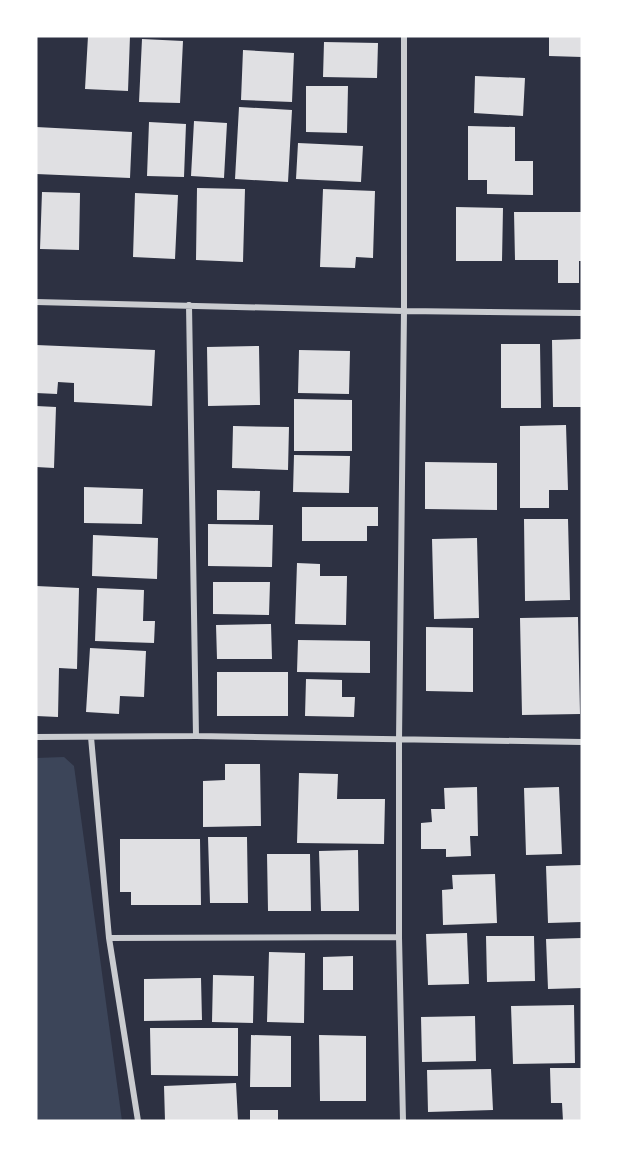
<svg xmlns="http://www.w3.org/2000/svg" width="618" height="1157" viewBox="0 0 618 1157" font-family="'Alegreya Sans',sans-serif">
<style>
.green{fill:#3c4559}
.building{fill:#e0e0e3}
.lines{fill:none;stroke-linecap:round;stroke-linejoin:round}
.minor{stroke:#caccd0;stroke-width:6}
</style>
<rect width="100%" height="100%" fill="#2d3142"/>
<path class="green" d="M 64,757 L 74,766 L 122,1121 L 36,1121 L 36,758 Z"/>
<path class="building" d="M 88,36 L 130,36 L 128,91 L 85,89 Z
M 549,36 L 582,36 L 582,57 L 549,56 Z
M 142,39 L 183,41 L 180,103 L 139,102 Z
M 324,42 L 378,43 L 377,78 L 323,77 Z
M 243,50 L 294,53 L 292,102 L 241,100 Z
M 475,76 L 525,78 L 523,116 L 474,113 Z
M 306,86 L 348,86 L 347,133 L 306,132 Z
M 239,107 L 292,110 L 288,182 L 235,179 Z
M 194,121 L 227,123 L 224,178 L 191,176 Z
M 149,122 L 186,124 L 184,177 L 147,176 Z
M 468,126 L 515,127 L 515,161 L 533,161 L 533,195 L 487,194 L 487,180 L 468,180 Z
M 36,127 L 132,132 L 130,178 L 36,174 Z
M 298,143 L 363,146 L 361,182 L 296,179 Z
M 197,188 L 245,189 L 243,262 L 196,260 Z
M 323,189 L 375,191 L 373,258 L 356,257 L 355,268 L 320,267 Z
M 42,192 L 80,193 L 79,250 L 40,249 Z
M 135,193 L 178,195 L 175,259 L 133,257 Z
M 456,207 L 503,208 L 502,261 L 456,261 Z
M 514,212 L 582,212 L 582,261 L 579,261 L 579,283 L 558,283 L 558,260 L 515,260 Z
M 582,339 L 582,407 L 553,407 L 552,340 Z
M 501,344 L 540,344 L 541,408 L 501,408 Z
M 36,345 L 155,350 L 152,406 L 74,402 L 74,383 L 58,382 L 57,394 L 36,393 Z
M 259,346 L 260,405 L 208,406 L 207,347 Z
M 299,350 L 350,351 L 349,394 L 298,393 Z
M 294,399 L 352,400 L 352,451 L 294,451 Z
M 36,406 L 56,407 L 54,468 L 36,467 Z
M 566,425 L 568,490 L 549,490 L 549,508 L 520,508 L 520,426 Z
M 233,426 L 289,427 L 288,470 L 232,468 Z
M 294,455 L 350,456 L 349,493 L 293,492 Z
M 425,462 L 497,463 L 497,510 L 425,509 Z
M 84,487 L 143,489 L 142,524 L 84,523 Z
M 217,490 L 260,491 L 259,520 L 217,520 Z
M 302,507 L 378,507 L 378,526 L 367,526 L 367,541 L 302,541 Z
M 524,519 L 568,519 L 570,600 L 525,601 Z
M 208,524 L 273,525 L 272,567 L 208,566 Z
M 93,535 L 158,538 L 157,579 L 92,576 Z
M 477,538 L 479,618 L 434,619 L 432,539 Z
M 297,563 L 320,564 L 320,576 L 347,576 L 346,625 L 295,624 Z
M 213,582 L 270,582 L 269,615 L 213,614 Z
M 36,586 L 79,588 L 77,669 L 59,668 L 58,717 L 36,716 Z
M 97,588 L 144,590 L 143,621 L 155,621 L 154,643 L 95,641 Z
M 578,617 L 580,714 L 522,715 L 520,618 Z
M 271,624 L 272,659 L 217,659 L 216,625 Z
M 426,627 L 473,628 L 473,692 L 426,691 Z
M 298,640 L 370,641 L 370,673 L 297,672 Z
M 90,648 L 146,651 L 144,697 L 120,696 L 119,714 L 86,712 Z
M 217,672 L 288,672 L 288,716 L 217,716 Z
M 306,679 L 342,680 L 342,697 L 355,697 L 354,717 L 305,716 Z
M 225,764 L 260,764 L 261,826 L 203,827 L 203,781 L 225,780 Z
M 299,773 L 338,774 L 337,799 L 385,799 L 384,844 L 297,843 Z
M 477,787 L 478,836 L 470,836 L 471,856 L 446,857 L 446,849 L 421,849 L 421,823 L 432,822 L 431,809 L 445,809 L 444,788 Z
M 559,787 L 562,854 L 526,855 L 524,788 Z
M 208,837 L 247,837 L 248,903 L 210,903 Z
M 120,839 L 200,839 L 201,905 L 131,905 L 131,892 L 120,892 Z
M 358,850 L 359,911 L 321,911 L 319,851 Z
M 267,854 L 310,854 L 311,911 L 268,911 Z
M 582,865 L 582,922 L 548,923 L 546,866 Z
M 495,874 L 497,923 L 443,925 L 442,890 L 453,889 L 452,875 Z
M 467,933 L 469,984 L 428,985 L 426,934 Z
M 486,936 L 534,936 L 535,981 L 487,982 Z
M 582,938 L 582,988 L 548,989 L 546,939 Z
M 269,952 L 305,953 L 304,1023 L 267,1022 Z
M 353,956 L 353,990 L 323,990 L 323,957 Z
M 213,975 L 254,976 L 253,1023 L 212,1022 Z
M 201,978 L 202,1020 L 144,1021 L 144,979 Z
M 574,1005 L 575,1063 L 513,1064 L 511,1006 Z
M 475,1016 L 476,1061 L 422,1062 L 421,1017 Z
M 150,1028 L 238,1028 L 238,1076 L 151,1075 Z
M 251,1035 L 291,1036 L 291,1087 L 250,1087 Z
M 319,1035 L 366,1036 L 366,1101 L 320,1101 Z
M 550,1068 L 582,1068 L 582,1121 L 563,1121 L 562,1103 L 551,1103 Z
M 491,1069 L 493,1110 L 428,1112 L 427,1070 Z
M 236,1083 L 238,1121 L 165,1121 L 164,1086 Z
M 250,1110 L 278,1110 L 278,1121 L 250,1121 Z"/>
<g class="lines">
<path class="minor" d="M 36,302 L 404,311 L 582,313
M 189,305 L 196,736
M 36,737 L 196,736 L 582,742
M 91,737 L 109,938 L 138,1121
M 109,938 L 399,937
M 403,1121 L 399,937 L 399,740 L 404,311 L 404,36"/>
</g>
<rect width="618" height="1157" fill="none" stroke="#ffffff" stroke-width="75"/>
</svg>
